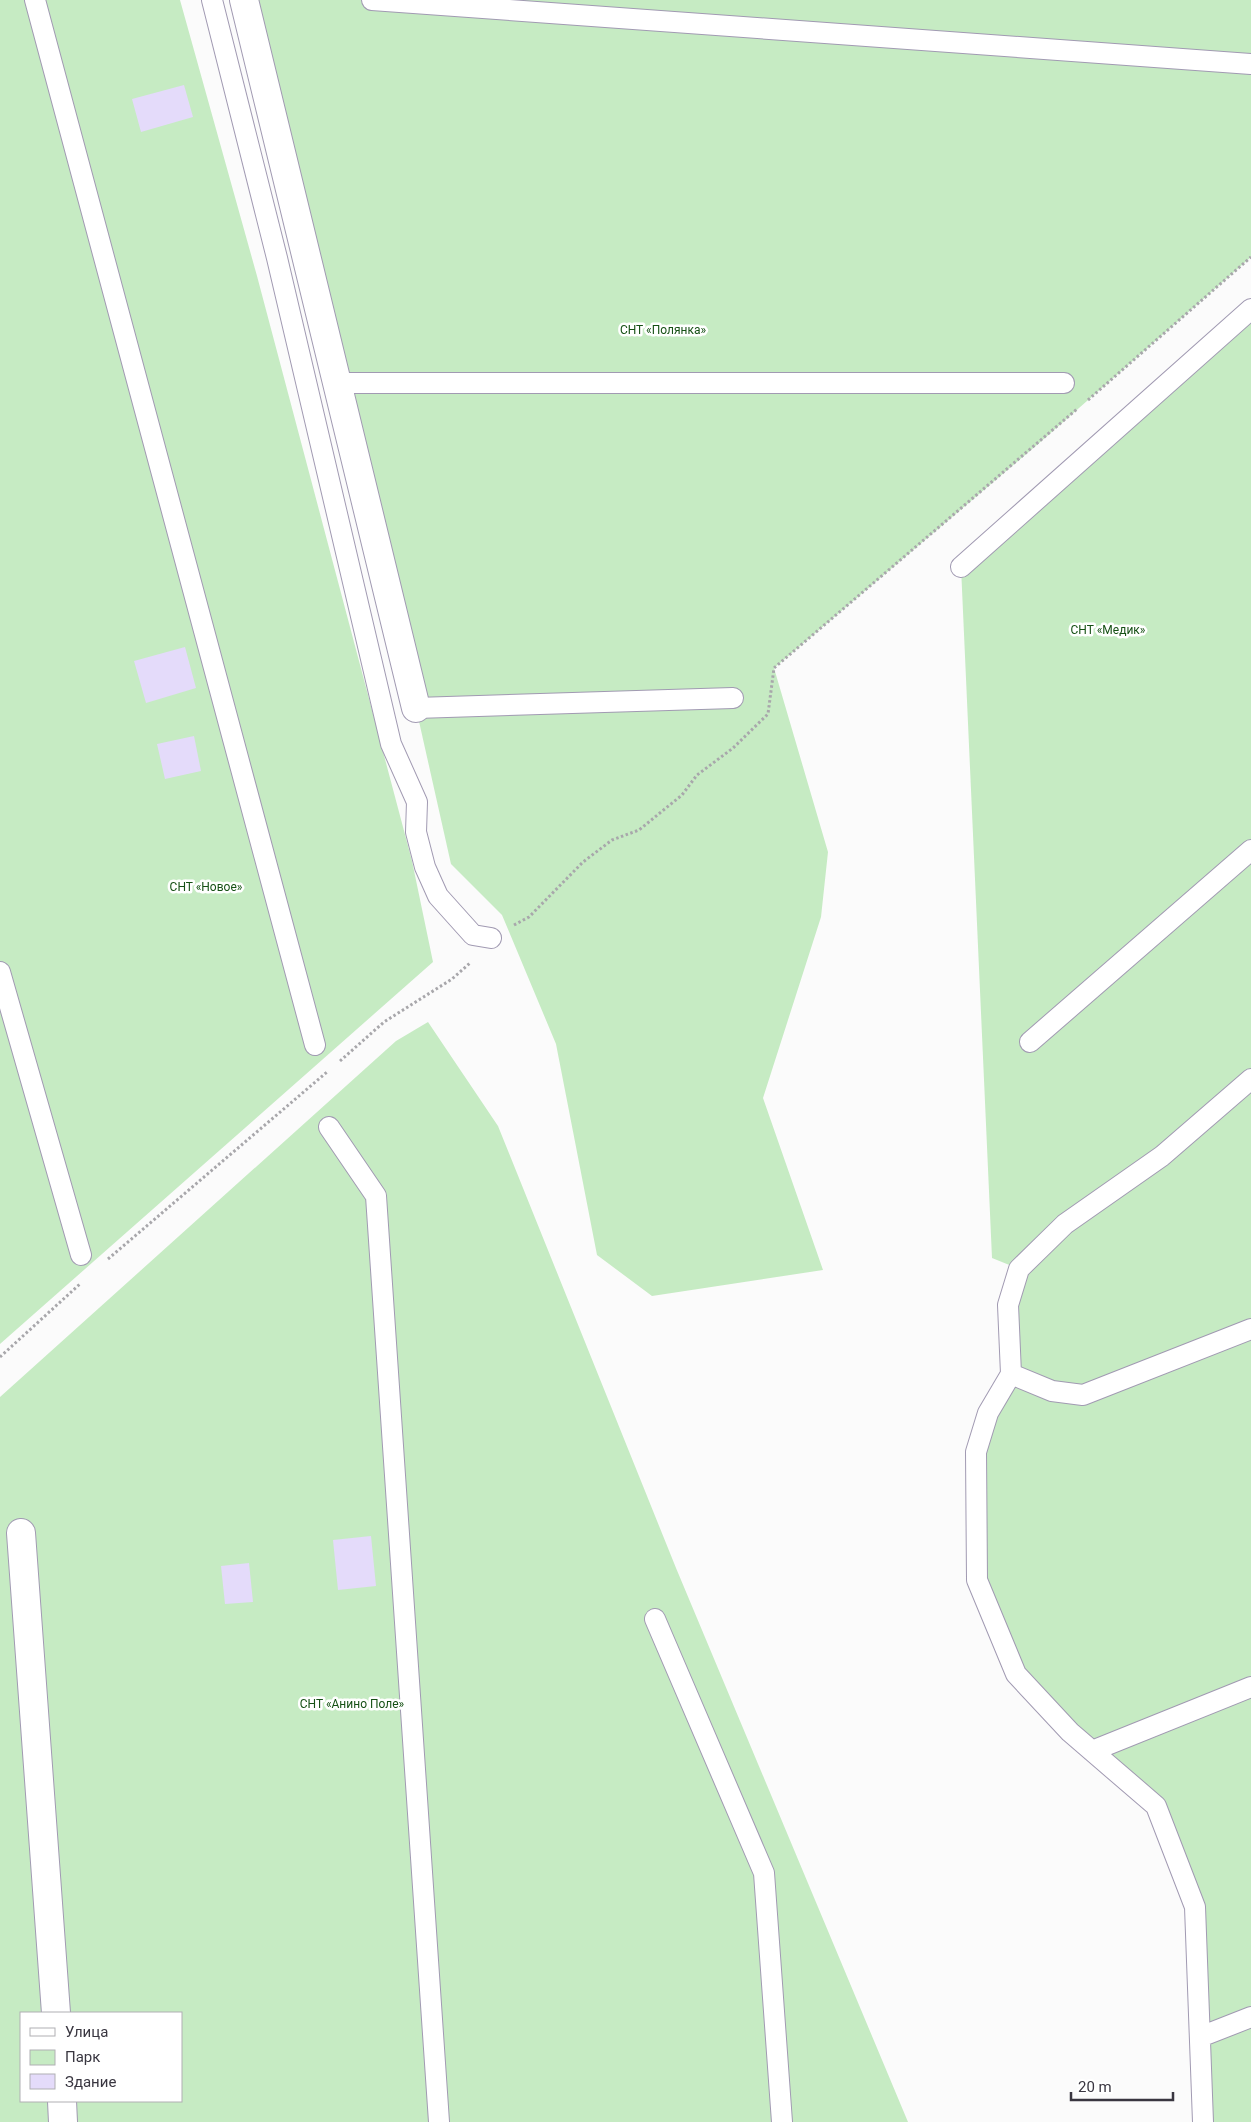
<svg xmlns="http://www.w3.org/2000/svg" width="1251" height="2122" viewBox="0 0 1251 2122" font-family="Roboto,sans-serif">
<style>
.green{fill:#c6ebc3;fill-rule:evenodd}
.building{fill:#e4dbfa}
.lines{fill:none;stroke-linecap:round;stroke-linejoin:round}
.service-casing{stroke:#a19ab2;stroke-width:22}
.minor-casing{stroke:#a19ab2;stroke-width:30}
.path{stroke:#a8a7ab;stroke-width:3;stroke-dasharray:2.5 2.5;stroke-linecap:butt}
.service{stroke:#fff;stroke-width:20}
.minor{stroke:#fff;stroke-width:28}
.labels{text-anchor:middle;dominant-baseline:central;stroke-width:5;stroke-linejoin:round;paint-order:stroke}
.park-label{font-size:12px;fill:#155014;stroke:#fff}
</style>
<rect width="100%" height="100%" fill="#fbfbfb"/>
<path class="green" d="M 0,0 L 180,0 L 257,276 L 412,861 L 433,962 L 0,1344 Z
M 244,0 L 1251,0 L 1251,257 L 1038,444 L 774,668 L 828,852 L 821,917 L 763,1098 L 823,1270 L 652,1296 L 597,1255 L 556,1044 L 502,915 L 451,864 L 416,708 Z
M 1251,309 L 1251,2122 L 1203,2122 L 1195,1907 L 1156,1806 L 1016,1674 L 977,1580 L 976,1452 L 1011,1374 L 1019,1269 L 992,1258 L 961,567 Z
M 428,1022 L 498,1126 L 676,1568 L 908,2122 L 0,2122 L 0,1397 L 396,1041 ZM 21,2013 L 181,2013 L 181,2101 L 21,2101 Z"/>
<path class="building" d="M 184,85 L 193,117 L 141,132 L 132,99 Z
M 185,647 L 196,688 L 146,703 L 134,661 Z
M 194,736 L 201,771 L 165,779 L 157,744 Z
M 371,1536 L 376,1586 L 338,1590 L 333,1540 Z
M 249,1563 L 253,1602 L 225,1604 L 221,1566 Z"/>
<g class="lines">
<defs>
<path id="service" d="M 35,0 L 315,1045
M 212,0 L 277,258 L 391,744 L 417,802 L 416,832 L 425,867 L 438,896 L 473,935 L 491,938
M 372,0 L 1251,64
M 337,383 L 1064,383
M 961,567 L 1251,309
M 416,708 L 733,698
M 0,972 L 81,1255
M 1030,1042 L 1251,850
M 329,1127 L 376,1196 L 439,2122
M 1011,1374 L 1052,1391 L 1083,1395 L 1251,1329
M 655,1619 L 764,1873 L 782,2122
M 1092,1751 L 1251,1687
M 1200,2037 L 1251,2017
M 1203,2122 L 1195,1907 L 1156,1806 L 1070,1732 L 1016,1674 L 977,1580 L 976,1452 L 988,1413 L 1011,1374 L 1008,1305 L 1019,1269 L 1065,1224 L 1162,1156 L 1251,1079"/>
<path id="minor" d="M 244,0 L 416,708
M 21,1533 L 56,2013
M 62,2101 L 63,2122"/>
</defs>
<use href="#service" class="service-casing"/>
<use href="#minor" class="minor-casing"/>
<path class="path" d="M 1088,400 L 1251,257
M 514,925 L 529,917 L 583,862 L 612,840 L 639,830 L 682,795 L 697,775 L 733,748 L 768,714 L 774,668 L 1077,409
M 340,1061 L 384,1022 L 452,979 L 470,963
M 108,1259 L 327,1072
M 0,1357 L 81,1283"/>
<use href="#service" class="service"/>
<use href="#minor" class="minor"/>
</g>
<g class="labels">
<g class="park-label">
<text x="663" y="330">СНТ «Полянка»</text>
<text x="1108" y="630">СНТ «Медик»</text>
<text x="206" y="887">СНТ «Новое»</text>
<text x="352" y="1704">СНТ «Анино Поле»</text>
</g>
</g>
<rect x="20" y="2012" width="162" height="90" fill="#ffffff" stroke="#b0afb3"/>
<rect x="30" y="2028" width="25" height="8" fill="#ffffff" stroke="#b0afb3"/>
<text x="65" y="2037" font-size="15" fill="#393640">Улица</text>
<rect x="30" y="2050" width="25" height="15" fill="#c6ebc3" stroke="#b0afb3"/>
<text x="65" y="2062" font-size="15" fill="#393640">Парк</text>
<rect x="30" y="2074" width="25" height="15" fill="#e4dbfa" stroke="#b0afb3"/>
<text x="65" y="2087" font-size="15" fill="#393640">Здание</text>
<path d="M1071 2092v8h102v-8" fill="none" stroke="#393640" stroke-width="2.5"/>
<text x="1078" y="2092" font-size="15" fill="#393640" stroke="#ffffff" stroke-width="4" paint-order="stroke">20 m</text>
</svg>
